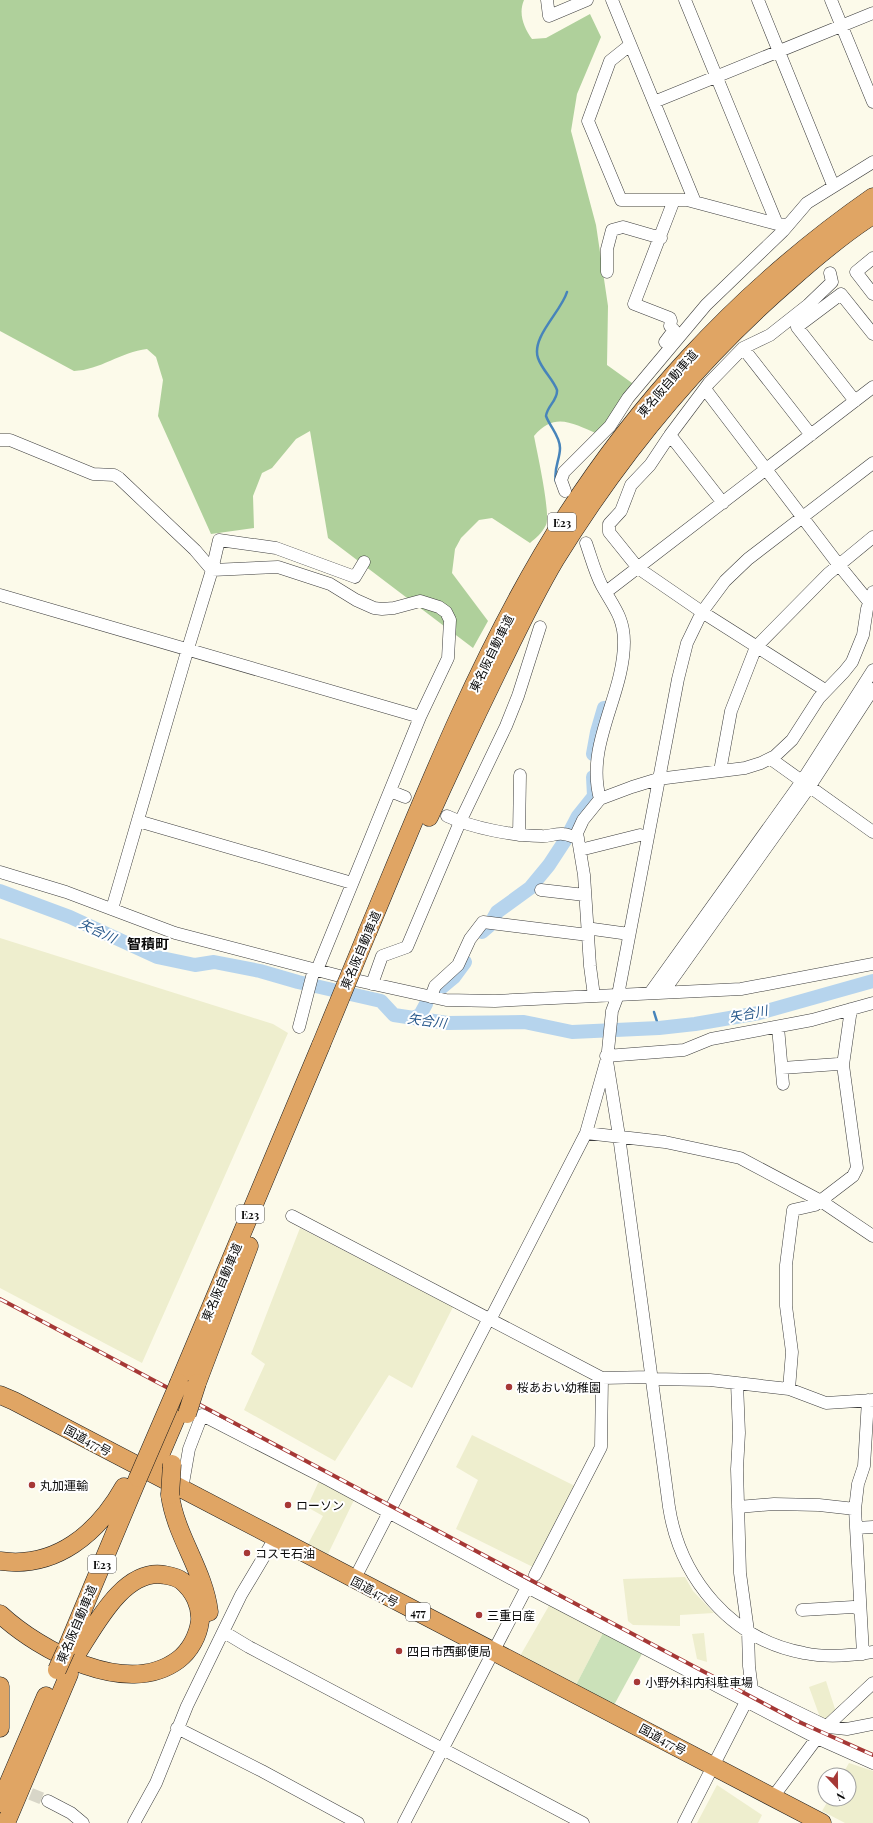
<svg xmlns="http://www.w3.org/2000/svg" width="873" height="1823" viewBox="0 0 873 1823" font-family="'Playfair Display','Noto Sans JP',serif">
<style>
.farmland{fill:#eeeece}
.green{fill:#cbe1b9}
.forest{fill:#afd09b}
.lines{fill:none;stroke-linecap:round;stroke-linejoin:round}
.stream{stroke:#4784ba;stroke-width:2.5}
.river{stroke:#b6d4ed;stroke-width:14}
.minor-tunnel{stroke:#d8d6c8;stroke-width:12;stroke-dasharray:12 6;stroke-linecap:butt}
.minor-casing{stroke:#3d3d3d;stroke-width:13}
.highway-casing{stroke:#1b1b1b;stroke-width:19}
.minor{stroke:#fff;stroke-width:12}
.highway{stroke:#e0a564;stroke-width:18}
.rail-casing{stroke:#a63836;stroke-width:4}
.rail{stroke:#fff;stroke-width:2.5;stroke-dasharray:8;stroke-linecap:butt}
.highway-bridge-casing{stroke:#1b1b1b;stroke-width:19;stroke-linecap:butt}
.highway-bridge{stroke:#e0a564;stroke-width:18}
.poi-dot{fill:#a63836;stroke:#fff;stroke-width:1.5}
.labels{text-anchor:middle;dominant-baseline:central;stroke-width:4;stroke-linejoin:round;paint-order:stroke}
.shield{fill:#fff;stroke:#545454;stroke-width:1}
.shield-label{font-size:11px;font-weight:bold;fill:#0a0a0a}
.street-label{font-size:12px;fill:#0a0a0a;stroke:#fff}
.poi-label{font-size:12px;fill:#0a0a0a;stroke:#fff;text-anchor:start}
.water-label{font-size:13px;font-style:italic;fill:#26578a;stroke:#fff}
.quarter-label{font-size:14px;font-weight:bold;fill:#0a0a0a;stroke:#fff}
</style>
<rect width="100%" height="100%" fill="#fcfaea"/>
<path class="farmland" d="M 0,938 L 273,1024 L 288,1033 L 142,1363 L 0,1288 Z
M 300,1228 L 453,1307 L 412,1388 L 389,1375 L 335,1461 L 244,1410 L 265,1364 L 251,1354 Z
M 472,1435 L 577,1487 L 537,1569 L 456,1529 L 478,1480 L 456,1467 Z
M 319,1481 L 354,1500 L 328,1554 L 308,1544 L 323,1516 L 307,1507 Z
M 685,1577 L 693,1591 L 714,1613 L 680,1615 L 680,1626 L 633,1625 L 628,1621 L 623,1579 Z
M 550,1604 L 604,1631 L 576,1685 L 520,1656 Z
M 704,1633 L 707,1662 L 697,1659 L 692,1634 Z
M 826,1681 L 837,1715 L 828,1723 L 821,1720 L 809,1687 Z
M 849,1763 L 873,1771 L 873,1823 L 845,1823 L 822,1811 L 829,1799 L 849,1799 L 849,1775 L 842,1775 Z
M 717,1785 L 762,1815 L 758,1823 L 697,1823 Z"/>
<path class="green" d="M 604,1631 L 643,1652 L 614,1705 L 576,1685 Z"/>
<path class="forest" d="M 0,0 L 524,0 C 518,14 524,28 532,39 L 546,38 L 590,14 L 601,37 L 577,94 L 571,131 L 596,225 L 608,306 L 607,365 L 639,388 L 598,434 C 573,424 555,411 534,436 C 537,452 551,514 546,525 C 542,533 536,538 530,543 L 492,518 L 479,520 L 461,538 L 455,549 L 452,573 L 488,621 L 473,648 L 328,538 L 310,431 L 296,439 L 272,468 L 262,473 L 253,496 L 254,528 L 211,534 L 158,416 L 163,380 L 156,357 L 147,349 C 121,352 100,370 74,371 L 0,331 Z"/>
<g class="lines">
<path class="stream" d="M 556,482 C 553,469 560,460 560,448 C 560,436 550,427 546,416 C 547,406 558,400 557,390 C 553,379 542,370 538,358 C 531,337 561,312 567,292
M 654,1012 L 659,1028"/>
<path class="river" d="M 593,754 L 597,732 L 604,708
M 0,891 L 70,917 L 157,957 L 195,965 L 214,962 L 260,971 L 298,982 L 381,1001 L 394,1015 L 447,1023 L 524,1022 L 572,1032 L 659,1028 L 695,1024 L 759,1013 L 873,981
M 482,932 L 489,926 L 497,912 L 530,888 L 549,865 L 566,839 L 578,816 L 594,796 L 593,777
M 442,987 L 454,977 L 465,962
M 413,1018 L 420,1015 L 426,1004"/>
<path class="minor-tunnel" d="M 14,1787 L 48,1801"/>
<defs>
<path id="minor" d="M 547,0 L 549,16 L 587,0
M 612,0 L 695,202
M 685,0 L 777,224
M 758,0 L 833,185
M 831,0 L 873,102
M 630,45 L 610,61 L 588,121 L 621,200 L 687,200 L 777,224 L 788,225
M 654,102 L 873,13
M 873,258 L 856,272 L 873,294
M 607,272 L 607,249 L 612,230 L 623,227 L 661,238
M 665,342 L 674,330 L 670,326 L 671,321 L 670,318 L 634,304 L 674,200
M 743,348 L 811,435
M 705,389 L 838,564 L 869,602
M 855,401 L 797,327 L 841,294 L 873,334
M 670,435 L 723,503
M 0,440 L 10,440 L 93,474 L 114,475 L 119,478 L 195,550 L 212,570
M 873,463 L 748,559 L 725,581 L 702,612 L 687,643 L 678,679 L 618,995 L 612,1011 L 607,1061 L 619,1136 L 669,1507 C 680,1578 731,1640 804,1653 C 827,1658 850,1656 873,1652
M 565,491 L 561,480 L 564,472 L 610,426 L 628,398 L 706,305 L 783,231 L 807,203 L 873,162
M 586,543 C 591,557 595,573 602,586 C 613,606 624,617 624,642 C 624,696 585,744 600,799
M 212,570 L 278,567 L 330,584 L 356,600 L 374,608 L 382,609 L 394,608 L 420,601 L 439,607 L 446,612 L 450,620 L 448,658 L 420,717
M 606,592 L 873,387
M 0,595 L 420,717 L 317,970
M 825,690 L 702,612 L 638,568 L 609,532 L 609,524 L 621,511 L 631,485 L 650,465 L 670,435 L 709,383 L 743,348 L 770,335 L 808,305 L 832,282 L 830,273
M 771,759 L 873,832
M 720,771 L 731,711 L 756,647 L 828,574 L 873,537
M 390,791 L 405,797
M 447,816 C 472,828 514,836 541,836 C 548,837 556,833 563,834 C 568,834 572,837 578,838
M 138,821 L 352,883
M 519,835 L 520,775
M 580,850 L 640,835
M 0,872 L 66,892 L 175,933 L 355,980 L 446,1000 L 495,1001 L 741,989 L 873,964
M 541,890 L 585,895
M 112,909 L 186,655 L 212,570 L 219,540 L 276,548 L 355,577 L 364,562
M 587,930 L 593,929 L 629,934
M 372,984 L 382,956 L 407,947 L 460,822 L 506,726 L 518,696 L 540,627
M 664,991 L 810,786 L 873,689
M 650,993 L 802,781 L 873,670
M 594,996 L 590,966 L 584,875 L 577,833 L 583,820 L 600,799 L 632,787 L 658,779 L 745,768 L 761,763 L 775,756 L 792,740 L 819,698 L 844,672 L 852,662 L 863,635 L 867,609 L 873,592
M 431,997 L 435,986 L 458,965 L 470,939 L 483,922 L 588,935
M 299,1027 L 314,969
M 778,1027 L 783,1084
M 606,1056 L 684,1050 L 711,1039 L 812,1020 L 873,1003
M 782,1068 L 838,1064 L 843,1065
M 586,1133 L 665,1142 L 740,1158 L 821,1201 L 873,1236
M 292,1216 L 602,1378 L 651,1377
M 490,1320 L 586,1133 L 606,1062
M 651,1379 L 710,1380 L 789,1389 L 826,1403 L 873,1400
M 789,1389 L 792,1352 L 786,1306 L 786,1265 L 793,1210 L 815,1205 L 853,1176 L 857,1168 L 843,1065 L 851,1009
M 182,1489 L 189,1449 L 202,1415 L 329,1480 L 527,1587
M 738,1507 L 774,1504 L 819,1505 L 855,1509
M 856,1528 L 873,1527
M 535,1575 L 601,1447 L 602,1378
M 354,1580 L 488,1320
M 802,1610 L 853,1607 L 859,1609
M 224,1632 L 249,1647 L 583,1823
M 863,1654 L 855,1509 L 858,1484 L 864,1466 L 868,1400
M 752,1690 L 828,1727 L 847,1729 L 873,1724
M 827,1726 L 873,1683
M 177,1728 L 262,1771 L 358,1823
M 773,1797 L 817,1738
M 48,1801 L 71,1813 L 83,1823
M 134,1823 L 156,1783 L 187,1706 L 241,1595 L 275,1538
M 404,1823 L 527,1587 L 817,1738 L 873,1763
M 684,1823 L 752,1690 L 749,1666 L 748,1631 L 740,1573 L 737,1469 L 739,1433 L 737,1383"/>
<path id="highway" d="M 429,817 C 453,764 478,711 504,658 C 520,625 536,592 555,560 C 619,456 697,361 789,281 C 816,257 843,234 873,215
M 368,931 C 421,804 472,674 542,555 C 626,413 738,291 873,197
M 179,1383 L 321,1045
M 197,1383 L 249,1246
M 0,1395 L 14,1401 C 283,1542 553,1682 822,1823
M 158,1460 L 179,1411
M 170,1495 C 176,1537 204,1570 209,1612
M 0,1561 C 56,1569 98,1533 124,1487
M 0,1614 C 40,1651 127,1698 178,1660 C 190,1651 198,1636 200,1621 C 201,1606 194,1591 182,1581 C 177,1577 171,1576 165,1575 C 124,1567 95,1626 76,1655
M 66,1650 L 138,1478
M 0,1686 L 0,1728
M 0,1803 L 46,1696
M 6,1823 L 69,1674"/>
</defs>
<use href="#minor" class="minor-casing"/>
<use href="#highway" class="highway-casing"/>
<use href="#minor" class="minor"/>
<use href="#highway" class="highway"/>
<defs>
<path id="rail" d="M 0,1299 L 799,1722 L 873,1755"/>
</defs>
<use href="#rail" class="rail-casing"/>
<use href="#rail" class="rail"/>
<defs>
<path id="highway-bridge" d="M 321,1045 L 368,931
M 187,1414 L 197,1383
M 138,1478 L 179,1383
M 170,1495 L 172,1464
M 57,1670 L 66,1650"/>
</defs>
<use href="#highway-bridge" class="highway-bridge-casing"/>
<use href="#highway-bridge" class="highway-bridge"/>
</g>
<g class="poi-dot">
<circle cx="509" cy="1387" r="4"/>
<circle cx="32" cy="1485" r="4"/>
<circle cx="288" cy="1505" r="4"/>
<circle cx="247" cy="1553" r="4"/>
<circle cx="479" cy="1615" r="4"/>
<circle cx="399" cy="1651" r="4"/>
<circle cx="637" cy="1682" r="4"/>
</g>
<g class="labels">
<g class="shield">
<rect x="548" y="513" width="28" height="18" rx="3"/>
<rect x="236" y="1205" width="28" height="18" rx="3"/>
<rect x="88" y="1555" width="28" height="18" rx="3"/>
<rect x="406" y="1603" width="24" height="18" rx="3"/>
</g>
<g class="shield-label">
<text x="562" y="522">E23</text>
<text x="250" y="1214">E23</text>
<text x="102" y="1564">E23</text>
<text x="418" y="1612">477</text>
</g>
<g class="street-label">
<text transform="translate(667 383) rotate(-49)">東名阪自動車道</text>
<text transform="translate(491 653) rotate(-64)">東名阪自動車道</text>
<text transform="translate(360 950) rotate(-67)">東名阪自動車道</text>
<text transform="translate(221 1282) rotate(-67)">東名阪自動車道</text>
<text transform="translate(88 1440) rotate(28)">国道477号</text>
<text transform="translate(375 1591) rotate(27)">国道477号</text>
<text transform="translate(76 1624) rotate(-67)">東名阪自動車道</text>
<text transform="translate(663 1739) rotate(28)">国道477号</text>
</g>
<g class="poi-label">
<text x="517" y="1387">桜あおい幼稚園</text>
<text x="40" y="1485">丸加運輸</text>
<text x="296" y="1505">ローソン</text>
<text x="255" y="1553">コスモ石油</text>
<text x="487" y="1615">三重日産</text>
<text x="407" y="1651">四日市西郵便局</text>
<text x="645" y="1682">小野外科内科駐車場</text>
</g>
<g class="water-label">
<text transform="translate(98 930) rotate(25)">矢合川</text>
<text transform="translate(748 1013) rotate(-11)">矢合川</text>
<text transform="translate(427 1020) rotate(8)">矢合川</text>
</g>
<g class="quarter-label">
<text x="148" y="943">智積町</text>
</g>
</g>
<g transform="translate(837 1787) rotate(158)"><circle r="19" fill="#ffffff" stroke="#9d9d9d"/>
<path d="M0-3L7 15L0 10L-7 15Z" fill="#a63836"/>
<text y="-6" font-size="11" font-weight="bold" text-anchor="middle" fill="#0a0a0a">N</text>
</g>
</svg>
